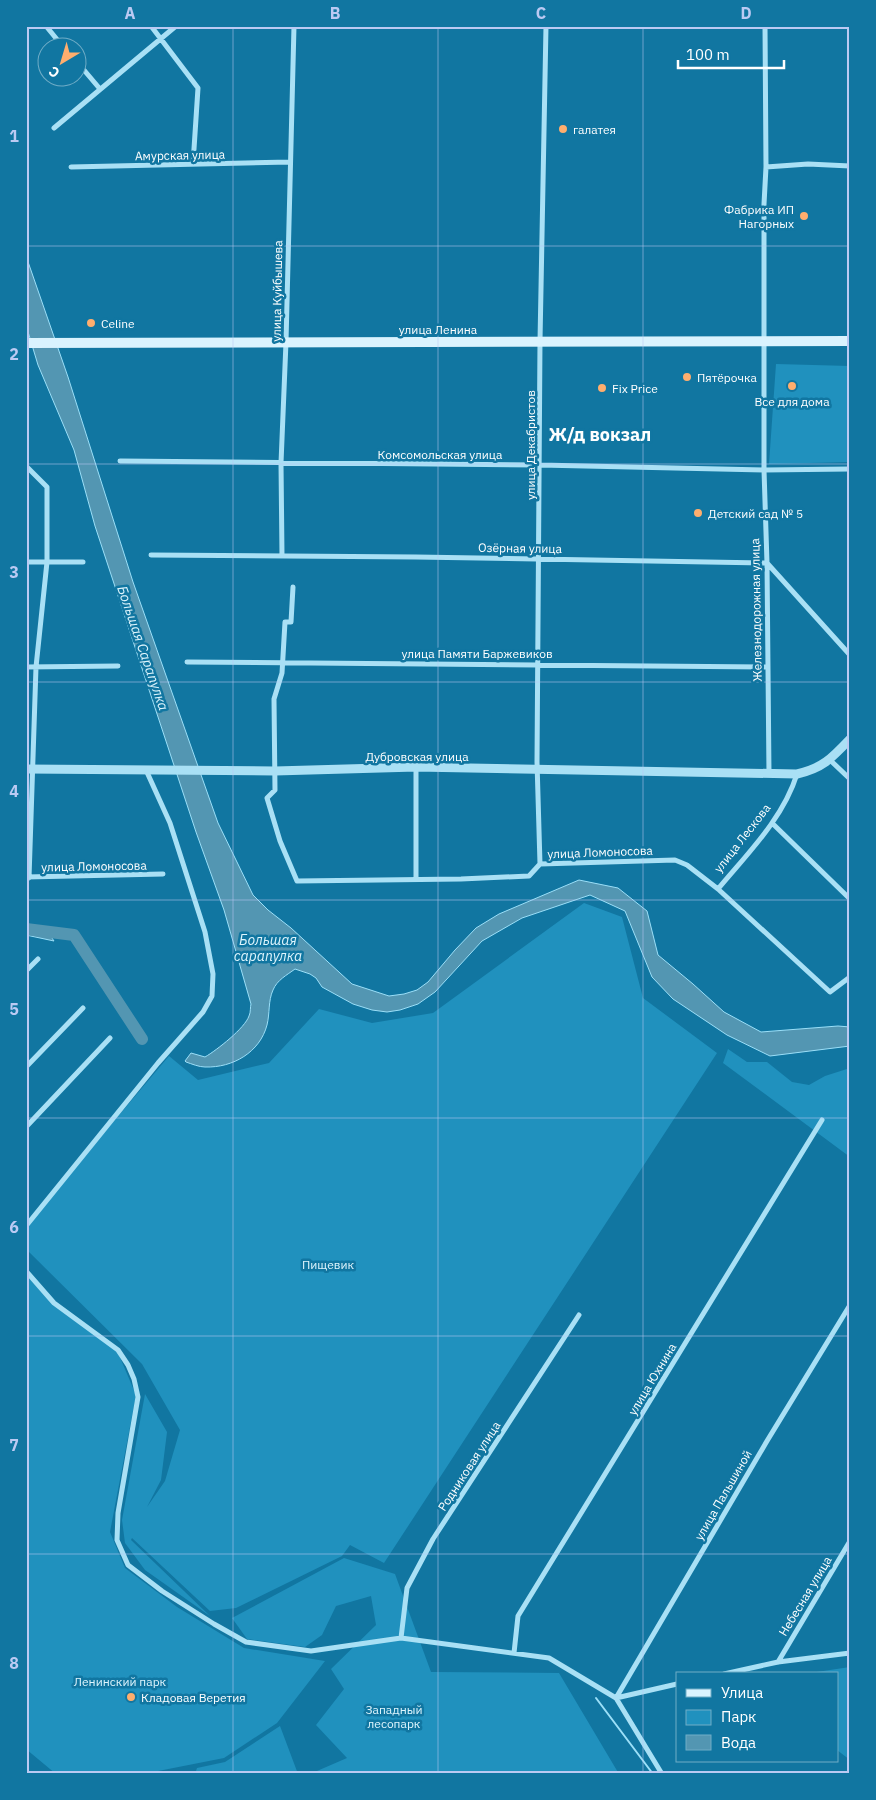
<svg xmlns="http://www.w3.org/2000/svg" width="876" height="1800" viewBox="0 0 876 1800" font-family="'IBM Plex Sans',sans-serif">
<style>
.green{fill:#2091be}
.water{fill:#5396b2;stroke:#9bdff8}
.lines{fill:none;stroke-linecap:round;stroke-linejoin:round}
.stream{stroke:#9bdff8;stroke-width:2}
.river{stroke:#5396b2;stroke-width:12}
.minor{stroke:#a9e0f5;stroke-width:5}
.tertiary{stroke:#a9e0f5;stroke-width:9}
.secondary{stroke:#daf3fe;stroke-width:10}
.grid{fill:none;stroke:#bbcaf3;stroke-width:1;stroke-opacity:0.55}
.poi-dot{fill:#ffae6e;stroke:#1176a1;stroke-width:2}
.labels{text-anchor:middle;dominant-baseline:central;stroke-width:5;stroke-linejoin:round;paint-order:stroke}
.poi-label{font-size:12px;fill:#fff;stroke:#1176a1;text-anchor:start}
.street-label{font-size:12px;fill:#fff;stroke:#1176a1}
.park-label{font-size:12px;fill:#e0f6fe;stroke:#1176a1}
.water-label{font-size:14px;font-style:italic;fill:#def5fd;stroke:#1176a1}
.district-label{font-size:18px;font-weight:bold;fill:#fff;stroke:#1176a1}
.neatline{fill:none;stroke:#bbcaf3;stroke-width:2}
.grid-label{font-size:16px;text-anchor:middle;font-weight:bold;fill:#bbcaf3}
</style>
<rect width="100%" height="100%" fill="#1176a1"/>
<path class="green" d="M 776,364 L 850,366 L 850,462 L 769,464 Z
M 584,903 L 622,917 L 643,998 L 717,1053 L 384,1563 L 350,1545 L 342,1556 L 236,1608 L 210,1611 L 132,1538 L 131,1540 L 210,1616 L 145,1570 L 125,1543 L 122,1520 L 145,1394 L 167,1432 L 161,1480 L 147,1507 L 165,1481 L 180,1430 L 142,1364 L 26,1249 L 26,1225 L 169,1056 L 198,1080 L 269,1063 L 319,1009 L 372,1023 L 433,1013 Z
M 728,1049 L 747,1062 L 767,1062 L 792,1082 L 809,1085 L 825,1076 L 850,1068 L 850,1157 L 723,1063 Z
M 26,1275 L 45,1296 L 116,1348 L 136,1395 L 110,1532 L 125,1568 L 177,1607 L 244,1648 L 325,1661 L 277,1723 L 224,1758 L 143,1774 L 56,1774 L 26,1749 Z
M 344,1558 L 395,1574 L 431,1672 L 559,1673 L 619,1774 L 310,1774 L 347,1758 L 316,1725 L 344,1689 L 331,1669 L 376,1625 L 371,1596 L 336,1606 L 322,1635 L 305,1647 L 247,1639 L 232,1618 Z
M 850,1667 L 850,1760 L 837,1750 L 837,1674 L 803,1674 Z
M 280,1726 L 298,1774 L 195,1774 L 197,1768 L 225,1762 Z"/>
<path class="water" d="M 26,256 L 68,377 L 133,582 L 218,823 L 253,895 L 268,910 L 291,928 L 352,984 L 389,996 L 404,994 L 417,990 L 428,982 L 455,950 L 476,928 L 499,914 L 579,880 L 618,888 L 647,911 L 658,955 L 693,984 L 724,1012 L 761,1032 L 838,1026 L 850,1027 L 850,1046 L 770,1056 L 727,1035 L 673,999 L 652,977 L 625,911 L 590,895 L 522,918 L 482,941 L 435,992 L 418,1004 L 400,1010 L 387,1012 L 372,1010 L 353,1004 L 322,987 L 316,978 L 310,974 L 295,969 C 287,975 277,980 273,990 C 268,1001 270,1013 267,1025 C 260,1052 233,1068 205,1067 C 199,1067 192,1064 186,1062 L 185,1061 L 191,1053 L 205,1057 C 217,1050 245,1028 249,1016 C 251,1012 250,1007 251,1004 L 224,910 L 196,832 L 95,526 L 74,450 L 38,365 L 26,325 Z
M 26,924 C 39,925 47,930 54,941 L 26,935 Z"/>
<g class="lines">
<path class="stream" d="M 596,1698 L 653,1774"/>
<path class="river" d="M 26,929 L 74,935 L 142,1039"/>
<path class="minor" d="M 46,26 L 64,48
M 151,26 L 198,88 L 193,164
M 765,26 L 766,167 L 764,204 L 764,470 L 767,563 L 769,774
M 78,63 L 100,89
M 54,128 L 176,26
M 71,167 L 290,162
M 766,167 L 808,164 L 850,166
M 120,461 L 540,465 L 764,470 L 850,469
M 26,466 L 47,487 L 47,562 L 36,667 L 29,878
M 151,555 L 416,557 L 767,563 L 850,655
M 282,555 L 281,463 L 286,342 L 294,26
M 26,562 L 83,562
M 293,587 L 291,622 L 285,622 L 282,673 L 274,699 L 275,790 L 267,798 L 280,841 L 297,881 L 461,879 L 529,876 L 540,864 L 675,860 L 687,865 L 718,889 L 830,992 L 850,977
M 187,662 L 767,667
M 26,667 L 118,666
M 830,760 L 850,779
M 772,823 L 850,899
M 540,864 L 537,762 L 540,341 L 546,26
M 26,877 L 163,874
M 416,879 L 416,767
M 718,889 C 747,854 783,819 797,774
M 26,971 L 38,959
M 26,1067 L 83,1008
M 26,1127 L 110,1038
M 26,1226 L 158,1063 L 203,1012 L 212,996 L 213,974 L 205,932 L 170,823 L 146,770
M 26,1271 L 54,1303 L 118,1350 L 128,1365 L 134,1379 L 138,1397 L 118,1513 L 117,1540 L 128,1565 L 162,1591 L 214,1624 L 246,1642 L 311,1651 L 401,1638 L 549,1658 L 616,1698 L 662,1774
M 401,1638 L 407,1588 L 433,1539 L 579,1315
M 514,1653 L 518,1616 L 822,1120
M 778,1662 L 850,1541
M 724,1674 L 778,1662 L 850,1653
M 616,1698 L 767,1441 L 850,1305
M 616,1698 L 677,1684"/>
<path class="tertiary" d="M 26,769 L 275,771 L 416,767 L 797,774 C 823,768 832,758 850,739"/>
<path class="secondary" d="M 26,343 L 850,341"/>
</g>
<path class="grid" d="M 233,26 L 233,1774M 438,26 L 438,1774M 643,26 L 643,1774M 26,246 L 850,246M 26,464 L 850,464M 26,682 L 850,682M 26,900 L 850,900M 26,1118 L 850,1118M 26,1336 L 850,1336M 26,1554 L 850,1554"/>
<g class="poi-dot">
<circle cx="563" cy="129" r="5"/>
<circle cx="804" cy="216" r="5"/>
<circle cx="91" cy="323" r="5"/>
<circle cx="687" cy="377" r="5"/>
<circle cx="792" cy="386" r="5"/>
<circle cx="602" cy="388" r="5"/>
<circle cx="698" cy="513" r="5"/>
<circle cx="131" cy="1697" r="5"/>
</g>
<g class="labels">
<g class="poi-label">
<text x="573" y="129">галатея</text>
<text x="794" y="209" text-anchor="end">Фабрика ИП<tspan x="794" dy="14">Нагорных</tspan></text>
<text x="101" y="323">Celine</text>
<text x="697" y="377">Пятёрочка</text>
<text x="612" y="388">Fix Price</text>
<text x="792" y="401" text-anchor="middle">Все для дома</text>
<text x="708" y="513">Детский сад № 5</text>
<text x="141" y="1697">Кладовая Веретия</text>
</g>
<g class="street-label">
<text transform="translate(180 155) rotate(-1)">Амурская улица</text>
<text transform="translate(277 291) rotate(-89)">улица Куйбышева</text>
<text x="438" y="329">улица Ленина</text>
<text transform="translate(530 445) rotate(-90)">улица Декабристов</text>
<text x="440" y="454">Комсомольская улица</text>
<text transform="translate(520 548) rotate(1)">Озёрная улица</text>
<text transform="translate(756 610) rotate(-91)">Железнодорожная улица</text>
<text x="477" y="653">улица Памяти Баржевиков</text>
<text x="417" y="756">Дубровская улица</text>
<text transform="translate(742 838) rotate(-52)">улица Лескова</text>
<text transform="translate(600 852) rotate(-2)">улица Ломоносова</text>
<text transform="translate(94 866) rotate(-1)">улица Ломоносова</text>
<text transform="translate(652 1379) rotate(-59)">улица Юхнина</text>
<text transform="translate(469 1466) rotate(-57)">Родниковая улица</text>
<text transform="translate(723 1495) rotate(-60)">улица Пальшиной</text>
<text transform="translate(805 1596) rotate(-59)">Небесная улица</text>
</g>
<g class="park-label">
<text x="328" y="1264">Пищевик</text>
<text x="120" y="1681">Ленинский парк</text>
<text x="394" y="1709">Западный<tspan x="394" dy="14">лесопарк</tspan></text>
</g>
<g class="water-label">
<text transform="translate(143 648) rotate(71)">Большая Сарапулка</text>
<text x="268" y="940">Большая<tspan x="268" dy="16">сарапулка</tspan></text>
</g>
<g class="district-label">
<text x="600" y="434">Ж/д вокзал</text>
</g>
</g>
<rect width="876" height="1800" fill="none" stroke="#1176a1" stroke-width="55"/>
<rect x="676" y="1672" width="162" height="90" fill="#1176a1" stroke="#70adc7"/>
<rect x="686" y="1689" width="25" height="8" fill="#daf3fe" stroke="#70adc7"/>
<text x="721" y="1698" font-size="15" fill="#ffffff">Улица</text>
<rect x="686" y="1710" width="25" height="15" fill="#2091be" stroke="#70adc7"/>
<text x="721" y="1722" font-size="15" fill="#ffffff">Парк</text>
<rect x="686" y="1735" width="25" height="15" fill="#5396b2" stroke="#70adc7"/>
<text x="721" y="1748" font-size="15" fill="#ffffff">Вода</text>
<g transform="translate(62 62) rotate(218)"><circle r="24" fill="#1176a1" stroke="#70adc7"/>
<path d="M0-4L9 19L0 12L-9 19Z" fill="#ffae6e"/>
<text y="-8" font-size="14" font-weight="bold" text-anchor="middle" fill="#ffffff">С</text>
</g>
<path d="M678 60v8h106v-8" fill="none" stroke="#ffffff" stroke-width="2.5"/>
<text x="686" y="60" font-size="15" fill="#ffffff" stroke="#1176a1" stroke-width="4" paint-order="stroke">100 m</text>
<rect x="28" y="28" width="820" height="1744" class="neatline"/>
<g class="grid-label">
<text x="130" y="19">A</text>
<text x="335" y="19">B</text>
<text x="541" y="19">C</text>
<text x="746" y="19">D</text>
<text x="14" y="142">1</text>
<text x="14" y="360">2</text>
<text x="14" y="578">3</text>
<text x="14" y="797">4</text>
<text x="14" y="1015">5</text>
<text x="14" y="1233">6</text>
<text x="14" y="1451">7</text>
<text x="14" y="1669">8</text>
</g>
</svg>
